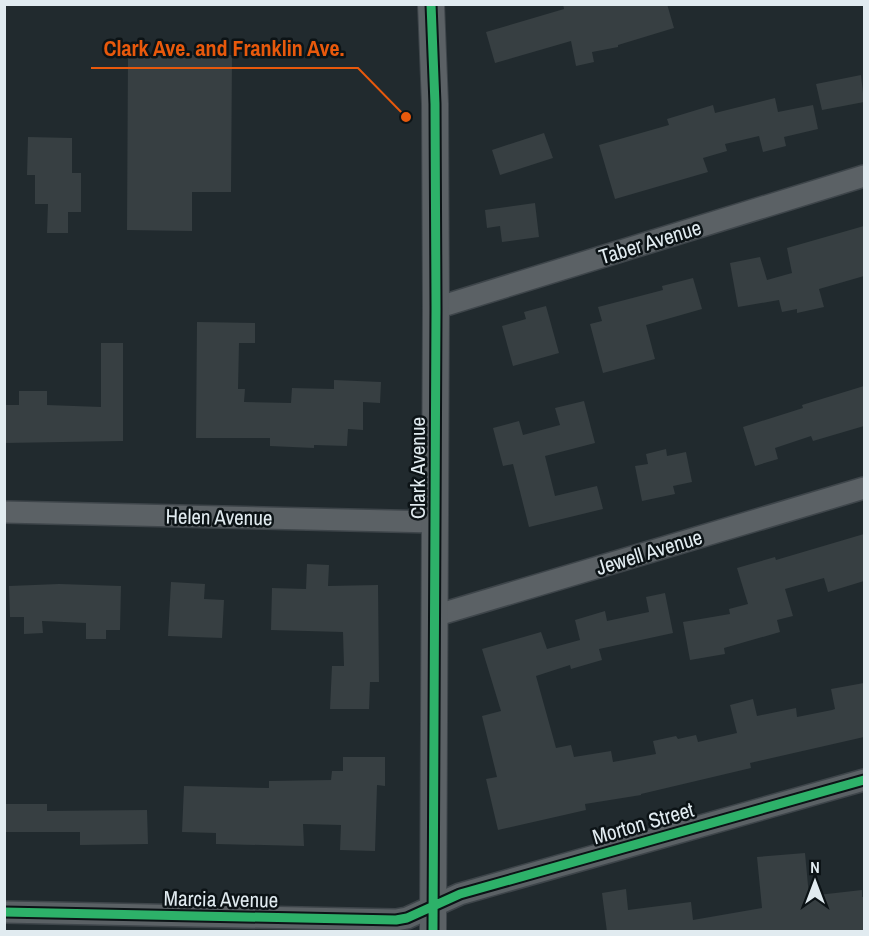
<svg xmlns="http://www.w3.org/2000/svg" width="869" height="936" viewBox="0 0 869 936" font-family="'Archivo Narrow',sans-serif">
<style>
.building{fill:#373f42}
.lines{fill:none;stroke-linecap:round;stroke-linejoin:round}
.minor-casing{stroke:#3e454a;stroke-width:24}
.tertiary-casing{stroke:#3e454a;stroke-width:28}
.minor{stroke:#5b6165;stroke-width:21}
.tertiary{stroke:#5b6165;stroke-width:26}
.cycleway-casing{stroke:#0c1316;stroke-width:13}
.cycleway{stroke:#2db169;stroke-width:9}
.labels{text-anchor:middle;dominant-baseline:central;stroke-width:5;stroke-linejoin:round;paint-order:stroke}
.street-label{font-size:21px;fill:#e1ebf0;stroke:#0c1316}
.leader{fill:none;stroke:#e8590c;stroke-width:2}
.callout-dot{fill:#e8590c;stroke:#0c1316;stroke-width:2}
.callout-label{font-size:22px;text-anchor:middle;font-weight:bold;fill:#e8590c;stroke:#0c1316;stroke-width:5;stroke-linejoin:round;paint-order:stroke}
</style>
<rect width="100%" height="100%" fill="#212a2e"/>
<path class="building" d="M 563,4 L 667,4 L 674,28 L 618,45 L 618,47 L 592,52 L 594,62 L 576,66 L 571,41 L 495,63 L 486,32 L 564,9 Z
M 128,55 L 232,55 L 231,192 L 192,192 L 192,231 L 127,230 Z
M 861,75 L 864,102 L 822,110 L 816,84 Z
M 775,98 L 778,112 L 813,105 L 818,129 L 784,137 L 786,146 L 763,152 L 759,136 L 725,144 L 727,151 L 703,158 L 708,172 L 615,199 L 599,145 L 669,125 L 667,119 L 713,105 L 715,113 Z
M 544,133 L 553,158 L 500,175 L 492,150 Z
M 28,137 L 72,138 L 72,173 L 81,173 L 81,212 L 68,212 L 68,233 L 47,233 L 48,204 L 35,204 L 35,175 L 27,175 Z
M 535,203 L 539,237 L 502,242 L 500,226 L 487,228 L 485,210 Z
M 864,226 L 864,276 L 819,289 L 824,307 L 797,313 L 797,309 L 782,312 L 779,300 L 738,307 L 730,263 L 760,257 L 767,280 L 792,273 L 787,248 Z
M 693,278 L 702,309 L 646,325 L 655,359 L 603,373 L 590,324 L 602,321 L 598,307 L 663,290 L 662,286 Z
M 546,306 L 559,353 L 513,366 L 502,326 L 526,319 L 524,312 Z
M 197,322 L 255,323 L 255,343 L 239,343 L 238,389 L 245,389 L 244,402 L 291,403 L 292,388 L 334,389 L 334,380 L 381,382 L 380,403 L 363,402 L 363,430 L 348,429 L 347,446 L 314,445 L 314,448 L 270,446 L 270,438 L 196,438 Z
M 101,343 L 123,343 L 123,441 L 4,443 L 4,405 L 19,405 L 19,391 L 47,391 L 47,405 L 101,407 Z
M 864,386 L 864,426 L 813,441 L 811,436 L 775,448 L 778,459 L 755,466 L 743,427 L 803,408 L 802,405 Z
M 584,401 L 595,443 L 545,456 L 555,496 L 597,486 L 603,509 L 529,527 L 513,464 L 503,466 L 493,428 L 519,421 L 523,435 L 560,425 L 555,408 Z
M 666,449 L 667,456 L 686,452 L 692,482 L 673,486 L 675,494 L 642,501 L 635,466 L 648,464 L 646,454 Z
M 864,534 L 864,581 L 828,592 L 824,578 L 785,589 L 793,616 L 777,620 L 780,632 L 724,648 L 725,654 L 690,660 L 683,622 L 730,614 L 729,609 L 748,604 L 737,568 L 775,557 L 776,560 Z
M 307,564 L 329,565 L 328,586 L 378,585 L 379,682 L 370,682 L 369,709 L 330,709 L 332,666 L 344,666 L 343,632 L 271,630 L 272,588 L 306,589 Z
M 171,582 L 205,584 L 204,599 L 224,600 L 222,638 L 168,636 Z
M 59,584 L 121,586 L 120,630 L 106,630 L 106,639 L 86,639 L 86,623 L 42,621 L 43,633 L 24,634 L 24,617 L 10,617 L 9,586 Z
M 665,593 L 673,633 L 599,649 L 602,660 L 571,669 L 570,665 L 536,676 L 556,748 L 571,745 L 574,757 L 611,751 L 613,762 L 656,754 L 653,741 L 676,736 L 678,739 L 696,735 L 698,742 L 737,733 L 730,705 L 753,699 L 757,716 L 796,708 L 797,717 L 832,710 L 835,709 L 831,689 L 864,683 L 864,737 L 750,763 L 751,768 L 641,794 L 641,795 L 585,804 L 586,810 L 498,830 L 486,779 L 497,777 L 482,716 L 501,711 L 482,649 L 541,632 L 547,649 L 580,640 L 575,620 L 605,611 L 607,621 L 649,612 L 646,597 Z
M 343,757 L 385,757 L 385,786 L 377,785 L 375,851 L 340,850 L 341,825 L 303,824 L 304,846 L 216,844 L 216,833 L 182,832 L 184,786 L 269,788 L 269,781 L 331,780 L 332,771 L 343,771 Z
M 4,804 L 47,804 L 47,811 L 147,810 L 148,844 L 80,845 L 80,832 L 4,832 Z
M 805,853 L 809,896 L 862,890 L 862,897 L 864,897 L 864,932 L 607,932 L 602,893 L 626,889 L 628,910 L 691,902 L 693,920 L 762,908 L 757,857 Z"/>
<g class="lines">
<defs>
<path id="minor" d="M 436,308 L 864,176
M 4,512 L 434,522
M 434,616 L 864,488
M 4,912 L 396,920 L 407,918 L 460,894 L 864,780"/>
<path id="tertiary" d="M 431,4 L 435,104 L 436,308 L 433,932"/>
</defs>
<use href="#minor" class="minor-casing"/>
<use href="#tertiary" class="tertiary-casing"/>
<use href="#minor" class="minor"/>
<use href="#tertiary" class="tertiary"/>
<defs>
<path id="cycleway" d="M 431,4 L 435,104 L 436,308 L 433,932
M 4,912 L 396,920 L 407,918 L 460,894 L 864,780"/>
</defs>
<use href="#cycleway" class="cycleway-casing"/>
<use href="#cycleway" class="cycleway"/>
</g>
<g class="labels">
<g class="street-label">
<text transform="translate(650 242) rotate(-17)">Taber Avenue</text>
<text transform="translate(417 468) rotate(-90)">Clark Avenue</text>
<text transform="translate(219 517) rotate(1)">Helen Avenue</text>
<text transform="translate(649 552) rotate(-17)">Jewell Avenue</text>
<text transform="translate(643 823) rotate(-16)">Morton Street</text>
<text transform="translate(221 899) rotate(1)">Marcia Avenue</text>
</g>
</g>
<path class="leader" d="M406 117L358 68H91"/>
<circle class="callout-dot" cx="406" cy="117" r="6"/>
<g class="callout-label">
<text x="224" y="56">Clark Ave. and Franklin Ave.</text>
</g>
<rect width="869" height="936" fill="none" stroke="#e1ebf0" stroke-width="12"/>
<g transform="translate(815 882)" stroke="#0c1316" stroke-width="4.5" paint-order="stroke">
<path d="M0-4.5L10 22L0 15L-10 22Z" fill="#e1ebf0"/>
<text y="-9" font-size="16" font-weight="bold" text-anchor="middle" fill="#e1ebf0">N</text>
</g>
</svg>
